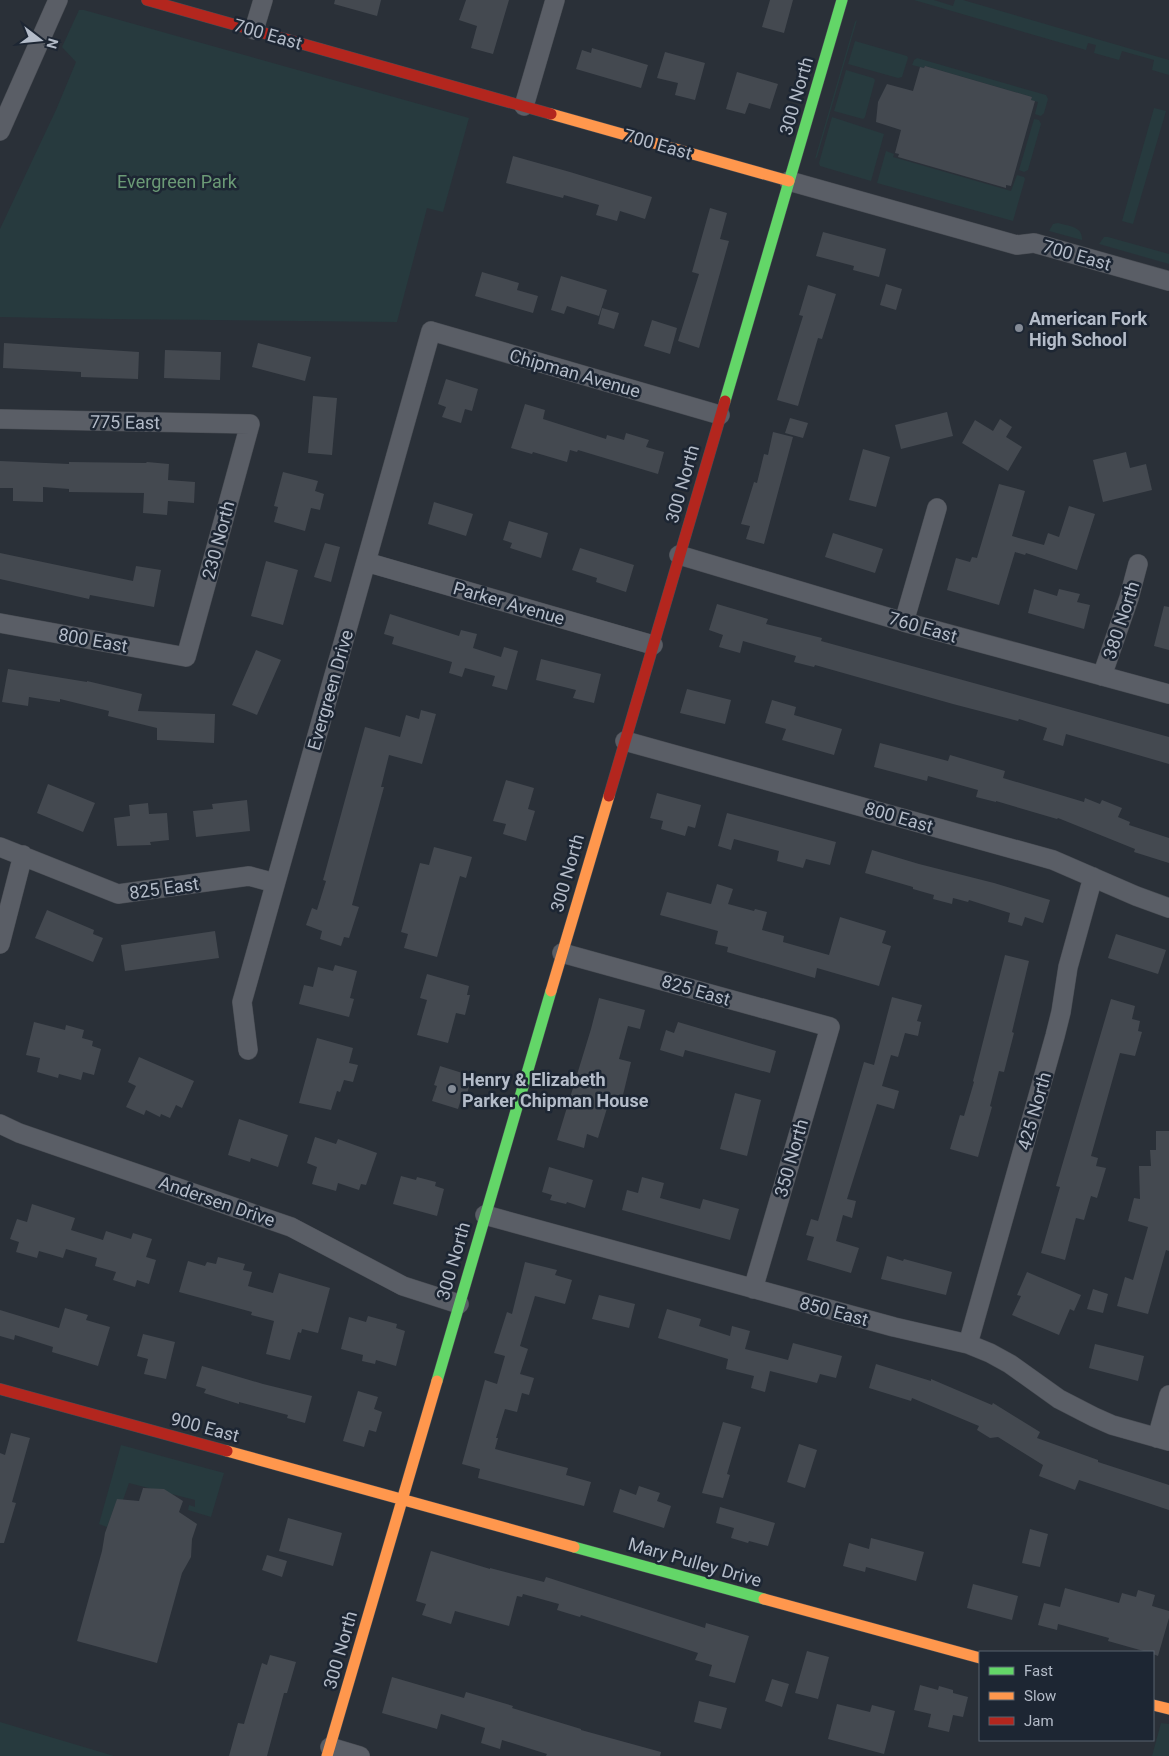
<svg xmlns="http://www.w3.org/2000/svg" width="1169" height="1756" viewBox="0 0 1169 1756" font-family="Roboto,sans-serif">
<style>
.green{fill:#273a3e}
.building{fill:#444950}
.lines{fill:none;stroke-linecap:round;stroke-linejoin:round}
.street-casing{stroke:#484c53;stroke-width:20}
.fast-casing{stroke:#484c53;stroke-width:12}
.slow-casing{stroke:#484c53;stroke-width:12}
.jam-casing{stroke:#484c53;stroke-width:12}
.street{stroke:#5a5e66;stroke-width:19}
.fast{stroke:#63d668;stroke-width:11}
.slow{stroke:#ff974d;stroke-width:11}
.jam{stroke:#b3261e;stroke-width:11}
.poi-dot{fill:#848b96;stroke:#1d2633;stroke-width:2}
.labels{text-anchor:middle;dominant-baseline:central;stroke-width:5;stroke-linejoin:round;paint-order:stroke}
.street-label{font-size:18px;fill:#b4bcc9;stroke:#1d2633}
.park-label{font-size:18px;fill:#6b9a76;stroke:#1d2633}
.poi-label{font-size:18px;font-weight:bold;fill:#b4bcc9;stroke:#1d2633;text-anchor:start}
</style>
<rect width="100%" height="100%" fill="#2a3038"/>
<path class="green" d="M 914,0 L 934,0 L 953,6 L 955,0 L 963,0 L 1169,60 L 1169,75 L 1152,70 L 1154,60 L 1122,51 L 1119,60 L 1094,53 L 1096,45 L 1088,43 L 1086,50 Z
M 79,10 L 84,10 L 469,118 L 443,212 L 427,208 L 397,322 C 265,320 132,320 0,317 L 0,229 L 56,110 L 76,62 L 62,47 Z
M 857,20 L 817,157 L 815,159 L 855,22 Z
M 855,41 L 907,56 L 908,58 L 902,77 L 898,78 L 848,64 Z
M 917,58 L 1046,95 L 1048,99 L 1044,113 L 1041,116 L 1035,114 L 1038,102 L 1031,100 L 1032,97 L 925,66 L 924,68 L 912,65 L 914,60 Z
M 846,70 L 873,78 L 875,80 L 865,117 L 863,119 L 834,111 Z
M 1154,108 L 1166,111 L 1133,224 L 1122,221 Z
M 832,117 L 884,134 L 871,181 L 820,166 L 819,163 Z
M 1034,119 L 1039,120 L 1041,124 L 1028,170 L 1024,172 L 1019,170 Z
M 886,151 L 894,154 L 893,157 L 1011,191 L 1017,175 L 1024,177 L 1025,179 L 1013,221 L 877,183 Z
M 1058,223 C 1068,226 1083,226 1082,240 L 1049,231 L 1053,224 Z
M 1104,237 L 1108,237 L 1169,254 L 1169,264 L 1099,244 Z
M 121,1445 L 224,1473 L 211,1517 L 188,1510 L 189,1505 L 195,1507 L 195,1500 L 129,1483 L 123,1500 L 117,1500 L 107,1527 L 99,1524 Z
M 0,1722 L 114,1756 L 0,1756 Z
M 1161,1723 L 1169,1724 L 1169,1756 L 1152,1756 Z"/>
<path class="building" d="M 335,0 L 381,0 L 377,16 L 334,4 Z
M 466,0 L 509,0 L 493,54 L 471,48 L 477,26 L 459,20 Z
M 770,0 L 793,0 L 784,33 L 762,27 Z
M 592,48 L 648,65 L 641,88 L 576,69 L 582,50 L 591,53 Z
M 665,52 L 705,63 L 695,100 L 675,95 L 678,83 L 657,78 Z
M 925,66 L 1032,97 L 1031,100 L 1035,101 L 1011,186 L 1006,185 L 1006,188 L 898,157 L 899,154 L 895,153 L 901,130 L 876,122 L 878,102 L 887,84 L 913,91 L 920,67 L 924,68 Z
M 737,72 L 778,84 L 770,109 L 749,103 L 745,114 L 726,109 Z
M 513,156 L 570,172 L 652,197 L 645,219 L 620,211 L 617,221 L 596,215 L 599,205 L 564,195 L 563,198 L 506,183 Z
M 710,208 L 727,213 L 720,239 L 729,241 L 699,348 L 678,341 L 699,274 L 692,272 Z
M 823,232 L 886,249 L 879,277 L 853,270 L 854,266 L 816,256 Z
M 482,272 L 519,283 L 517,290 L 538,296 L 533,313 L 475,296 Z
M 561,276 L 607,290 L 599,316 L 567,306 L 564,314 L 551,310 Z
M 886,284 L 902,289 L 896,310 L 880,305 Z
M 808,285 L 836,294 L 822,339 L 818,338 L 798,406 L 777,400 L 803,316 L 799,315 Z
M 602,308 L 619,313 L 614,329 L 598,324 Z
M 652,320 L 677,328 L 670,354 L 644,346 Z
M 4,343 L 139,352 L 138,379 L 81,377 L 81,372 L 3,368 Z
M 258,343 L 311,357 L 305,381 L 252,367 Z
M 165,350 L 221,352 L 220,380 L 164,378 Z
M 446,379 L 478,389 L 472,411 L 465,409 L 461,423 L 442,417 L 446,407 L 438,404 Z
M 313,396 L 337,398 L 332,455 L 308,453 Z
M 525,404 L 545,410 L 543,419 L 606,439 L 607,435 L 624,440 L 626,433 L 649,440 L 646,447 L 664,452 L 658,474 L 578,450 L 577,452 L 570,450 L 567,462 L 533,452 L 532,454 L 511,448 Z
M 947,412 L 953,436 L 901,449 L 895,425 Z
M 790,418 L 808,423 L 803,438 L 785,433 Z
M 1000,419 L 1012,427 L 1006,437 L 1022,447 L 1008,471 L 962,443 L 975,420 L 993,431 Z
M 773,432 L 793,437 L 764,544 L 746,539 L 750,526 L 741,524 L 754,482 L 757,483 L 764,454 L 768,455 Z
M 863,449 L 890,457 L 876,507 L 849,500 Z
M 1126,452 L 1130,468 L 1146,464 L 1152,490 L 1103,502 L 1093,460 Z
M 0,461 L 69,464 L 69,462 L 146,463 L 147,462 L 169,464 L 168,480 L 195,482 L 194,503 L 168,501 L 167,515 L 143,513 L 144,493 L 69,492 L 69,489 L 43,487 L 43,502 L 13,501 L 13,488 L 0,488 Z
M 283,472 L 318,481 L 315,491 L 324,494 L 320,510 L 311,508 L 305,531 L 274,522 L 278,507 L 274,506 Z
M 999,484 L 1025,491 L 1012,536 L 1044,545 L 1048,533 L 1059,537 L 1069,506 L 1095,514 L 1077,570 L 1026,553 L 1025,555 L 1015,552 L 999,605 L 947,590 L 956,558 L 970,562 L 972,557 L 977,558 Z
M 434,502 L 473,514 L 466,536 L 428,524 Z
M 509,521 L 548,533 L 541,558 L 510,548 L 512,543 L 503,540 Z
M 833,533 L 883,549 L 875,573 L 825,557 Z
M 325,543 L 340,547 L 331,582 L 314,577 Z
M 580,548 L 634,565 L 626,592 L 596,582 L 597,578 L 572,570 Z
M 0,553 L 133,581 L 136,566 L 161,570 L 154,607 L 90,595 L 89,599 L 0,579 Z
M 266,561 L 298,570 L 283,625 L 251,616 Z
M 1034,589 L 1057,596 L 1059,589 L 1080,594 L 1077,602 L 1090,605 L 1084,629 L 1028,613 Z
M 717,604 L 768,619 L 766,624 L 822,638 L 821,641 L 1169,737 L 1169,764 L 1066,734 L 1063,746 L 1043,740 L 1047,728 L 1019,719 L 1018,721 L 953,704 L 815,665 L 814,667 L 794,662 L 796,656 L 743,641 L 740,653 L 719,647 L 723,635 L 709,630 Z
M 1164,606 L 1169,607 L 1169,650 L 1154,646 Z
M 390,614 L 459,636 L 461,630 L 477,634 L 473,648 L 501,657 L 504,647 L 518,651 L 507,690 L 492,686 L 495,676 L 465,668 L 462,677 L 449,673 L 452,662 L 392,644 L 394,637 L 384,634 Z
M 256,650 L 281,660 L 257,715 L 232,705 Z
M 541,659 L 601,674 L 594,703 L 573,698 L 576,690 L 536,680 Z
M 8,669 L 87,682 L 87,681 L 142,694 L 138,711 L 215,714 L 214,743 L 157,740 L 157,728 L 108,716 L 109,711 L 60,699 L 60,702 L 29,697 L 28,706 L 2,702 Z
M 687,689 L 731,700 L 725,724 L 680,713 Z
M 772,700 L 796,707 L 794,715 L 842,729 L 834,755 L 782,740 L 786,729 L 765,723 Z
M 421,710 L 436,714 L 422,764 L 389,755 L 381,787 L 384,787 L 352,905 L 359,907 L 349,938 L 344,937 L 341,946 L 320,939 L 322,931 L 306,925 L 312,908 L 317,910 L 326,881 L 323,880 L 365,727 L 400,737 L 406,715 L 419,719 Z
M 880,743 L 948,761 L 950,755 L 1005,771 L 1003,778 L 1084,802 L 1085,798 L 1100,804 L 1102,800 L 1122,808 L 1118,817 L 1130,822 L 1129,825 L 1169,838 L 1169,863 L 1134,852 L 1135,849 L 1058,818 L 1057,819 L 996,801 L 996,802 L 976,797 L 978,790 L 928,776 L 927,781 L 874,767 Z
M 506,780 L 534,788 L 528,809 L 535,811 L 526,841 L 503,834 L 506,824 L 493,821 Z
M 48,784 L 95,803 L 83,832 L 37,813 Z
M 657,793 L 701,805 L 695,828 L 688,826 L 685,836 L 661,829 L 663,821 L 650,818 Z
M 247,800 L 250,831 L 196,837 L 193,811 L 213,809 L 212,804 Z
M 148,803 L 149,814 L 167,813 L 169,840 L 150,842 L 151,845 L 117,846 L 114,818 L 130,816 L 129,805 Z
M 727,813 L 836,842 L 830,865 L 806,859 L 803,868 L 777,861 L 779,851 L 734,839 L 731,850 L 718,846 Z
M 434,847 L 472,857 L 466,878 L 460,876 L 437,957 L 404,948 L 408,934 L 401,932 L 420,863 L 429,865 Z
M 872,850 L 919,864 L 994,883 L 1050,900 L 1043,923 L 1025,917 L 1022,926 L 1008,922 L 1010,913 L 969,900 L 968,902 L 953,898 L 952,904 L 933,899 L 934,895 L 913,889 L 913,887 L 865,873 Z
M 717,884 L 733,889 L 728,904 L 754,911 L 755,909 L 767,912 L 762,930 L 784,936 L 783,942 L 829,955 L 840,917 L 886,931 L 882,943 L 891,946 L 879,986 L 817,968 L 815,978 L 727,952 L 728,947 L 715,944 L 718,931 L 660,915 L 667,892 L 711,904 Z
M 47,910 L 94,930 L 93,934 L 103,938 L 93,962 L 35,938 Z
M 215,931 L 219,958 L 125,971 L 121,945 Z
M 1116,934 L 1166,950 L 1158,974 L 1108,958 Z
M 1005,955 L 1029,961 L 1012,1032 L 1014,1033 L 1004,1072 L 999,1071 L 990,1106 L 992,1107 L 978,1157 L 950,1149 L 960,1115 L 964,1116 L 974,1082 L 973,1081 Z
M 335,965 L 357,971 L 350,998 L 354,999 L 349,1017 L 299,1004 L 304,985 L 313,987 L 318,967 L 333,971 Z
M 427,974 L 469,986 L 467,995 L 470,995 L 465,1015 L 456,1013 L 448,1043 L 417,1035 L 427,1000 L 420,998 Z
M 892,997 L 922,1005 L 917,1021 L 921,1022 L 918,1036 L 905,1033 L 898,1057 L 891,1055 L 882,1086 L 899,1091 L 894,1109 L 877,1104 L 847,1199 L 856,1201 L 852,1218 L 843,1215 L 836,1241 L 859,1248 L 851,1273 L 807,1260 L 814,1237 L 806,1235 L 811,1219 L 818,1221 L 864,1062 L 874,1065 Z
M 599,998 L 645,1010 L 640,1029 L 628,1026 L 619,1059 L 631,1062 L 622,1099 L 611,1095 L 598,1138 L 587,1134 L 584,1148 L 557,1140 L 591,1029 Z
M 1111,999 L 1135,1006 L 1132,1019 L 1140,1021 L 1138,1031 L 1142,1032 L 1135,1056 L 1120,1053 L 1091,1156 L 1098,1158 L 1096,1166 L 1106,1168 L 1097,1198 L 1091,1196 L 1084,1220 L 1076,1218 L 1065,1260 L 1041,1253 L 1060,1187 L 1056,1186 Z
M 34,1022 L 65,1030 L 66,1025 L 84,1030 L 82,1038 L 93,1041 L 92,1046 L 101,1049 L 94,1075 L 83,1072 L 81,1080 L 59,1074 L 58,1078 L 37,1072 L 40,1058 L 26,1055 Z
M 678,1022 L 776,1051 L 770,1073 L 685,1050 L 683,1057 L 660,1050 L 666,1030 L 674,1033 Z
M 317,1038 L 353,1048 L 349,1063 L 358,1065 L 353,1082 L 344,1080 L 340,1092 L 337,1091 L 331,1110 L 299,1103 Z
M 139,1057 L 194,1081 L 182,1108 L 176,1105 L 170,1118 L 161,1114 L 160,1117 L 146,1110 L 144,1115 L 126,1107 L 136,1086 L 128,1082 Z
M 440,1066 L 472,1076 L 467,1094 L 463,1093 L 458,1109 L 432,1101 L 437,1086 L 434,1085 Z
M 735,1093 L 761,1100 L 747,1156 L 720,1149 Z
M 239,1119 L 288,1135 L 278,1167 L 251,1158 L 250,1162 L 228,1155 Z
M 1156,1131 L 1169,1131 L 1169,1251 L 1166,1250 L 1148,1314 L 1117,1306 L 1125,1277 L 1133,1280 L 1148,1227 L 1128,1221 L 1134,1198 L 1140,1199 L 1139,1166 L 1151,1166 L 1150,1150 L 1156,1150 Z
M 315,1137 L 336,1144 L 338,1139 L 377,1153 L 366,1185 L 361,1184 L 359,1190 L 338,1183 L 336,1191 L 312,1184 L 317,1167 L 307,1163 Z
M 549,1167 L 593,1180 L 585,1208 L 567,1202 L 566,1204 L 550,1200 L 552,1195 L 542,1192 Z
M 401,1176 L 416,1180 L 417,1177 L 436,1182 L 435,1186 L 444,1189 L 437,1216 L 393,1204 Z
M 642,1177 L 664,1183 L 660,1198 L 700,1209 L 703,1199 L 739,1209 L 730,1240 L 622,1210 L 627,1190 L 638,1193 Z
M 32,1204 L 75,1218 L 71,1230 L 103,1240 L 106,1231 L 131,1239 L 133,1233 L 152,1239 L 146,1257 L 156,1260 L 149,1284 L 137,1280 L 135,1287 L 113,1280 L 116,1272 L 95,1266 L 97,1258 L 66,1249 L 63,1258 L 39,1251 L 37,1258 L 16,1252 L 19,1242 L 10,1239 L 17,1219 L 27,1222 Z
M 887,1256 L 903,1261 L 904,1259 L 952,1272 L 946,1295 L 881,1279 Z
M 218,1257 L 245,1264 L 243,1270 L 252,1272 L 248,1286 L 273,1293 L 279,1273 L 330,1288 L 318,1333 L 302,1329 L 301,1333 L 298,1332 L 290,1360 L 266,1354 L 274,1321 L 251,1315 L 252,1312 L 179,1292 L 188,1261 L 205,1266 L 207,1262 L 216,1264 Z
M 525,1262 L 557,1270 L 555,1275 L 572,1280 L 565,1304 L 535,1296 L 520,1346 L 528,1349 L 520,1374 L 534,1378 L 529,1395 L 522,1393 L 517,1412 L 505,1409 L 496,1438 L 498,1438 L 495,1449 L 568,1468 L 566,1475 L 591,1482 L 584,1506 L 478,1478 L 480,1469 L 462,1464 L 485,1380 L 497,1384 L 505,1356 L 494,1353 L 507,1312 L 512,1314 Z
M 1027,1272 L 1081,1295 L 1074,1311 L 1070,1309 L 1059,1335 L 1012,1315 L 1021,1296 L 1017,1295 Z
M 1093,1289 L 1108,1294 L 1103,1313 L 1087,1309 Z
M 599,1295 L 635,1304 L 629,1328 L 592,1319 Z
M 65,1308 L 88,1315 L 86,1320 L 110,1327 L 98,1366 L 52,1352 L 53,1347 L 15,1335 L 14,1340 L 0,1336 L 0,1310 L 59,1328 Z
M 667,1309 L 701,1319 L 699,1326 L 730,1336 L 732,1326 L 750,1331 L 745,1349 L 788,1360 L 793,1343 L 842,1356 L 836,1378 L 820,1374 L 817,1383 L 770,1371 L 765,1392 L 751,1388 L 754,1376 L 726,1369 L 728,1359 L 658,1338 Z
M 368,1316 L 397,1324 L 396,1328 L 405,1331 L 396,1366 L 376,1360 L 375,1364 L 362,1361 L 363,1355 L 341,1349 L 349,1317 L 366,1322 Z
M 143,1334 L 175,1342 L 166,1379 L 144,1374 L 148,1359 L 137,1356 Z
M 1095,1344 L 1144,1356 L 1138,1381 L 1089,1368 Z
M 876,1364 L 931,1381 L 931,1379 L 992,1405 L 993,1403 L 1040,1432 L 1037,1438 L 1098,1460 L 1098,1462 L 1169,1485 L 1169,1510 L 1079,1480 L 1075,1490 L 1039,1476 L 1043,1465 L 998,1437 L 990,1438 L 977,1430 L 979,1426 L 912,1398 L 911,1401 L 869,1388 Z
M 202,1366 L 263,1384 L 312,1396 L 305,1423 L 287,1418 L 288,1415 L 239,1402 L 239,1404 L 204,1393 L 206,1389 L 196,1386 Z
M 358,1391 L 378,1397 L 374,1409 L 382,1412 L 376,1432 L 369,1430 L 364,1447 L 343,1441 Z
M 723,1422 L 741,1427 L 727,1474 L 730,1475 L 723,1498 L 702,1493 Z
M 11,1433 L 30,1438 L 12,1502 L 16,1503 L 4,1543 L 0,1543 L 0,1453 L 5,1455 Z
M 799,1444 L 817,1450 L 805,1488 L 787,1482 Z
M 639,1486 L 660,1493 L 657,1501 L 671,1506 L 664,1528 L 613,1512 L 620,1489 L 636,1495 Z
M 143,1488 L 164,1489 L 183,1501 L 179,1512 L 197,1524 L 192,1539 L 191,1557 L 182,1573 L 157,1663 L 77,1641 L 102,1551 L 105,1533 L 117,1499 L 139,1501 Z
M 720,1507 L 775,1523 L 768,1546 L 749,1541 L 748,1543 L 731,1538 L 734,1528 L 716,1523 Z
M 288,1518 L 342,1533 L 333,1566 L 279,1551 Z
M 1030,1529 L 1048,1534 L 1040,1567 L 1022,1563 Z
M 871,1538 L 924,1552 L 916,1581 L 866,1567 L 865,1572 L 843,1566 L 849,1543 L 869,1549 Z
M 431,1551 L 490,1569 L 490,1568 L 544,1582 L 546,1577 L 705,1628 L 706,1623 L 749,1636 L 735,1683 L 709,1676 L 712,1665 L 695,1660 L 698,1653 L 581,1615 L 580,1617 L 557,1610 L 559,1604 L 523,1594 L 522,1597 L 517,1596 L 509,1626 L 455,1611 L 451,1624 L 422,1615 L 426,1604 L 416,1601 Z
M 267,1555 L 287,1561 L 282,1577 L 262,1570 Z
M 973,1584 L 1018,1596 L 1012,1620 L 967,1608 Z
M 1065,1588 L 1119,1603 L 1122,1593 L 1136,1597 L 1138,1590 L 1155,1595 L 1152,1606 L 1169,1611 L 1169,1618 L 1158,1656 L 1153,1654 L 1153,1652 L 1147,1652 L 1108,1641 L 1109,1638 L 1058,1624 L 1057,1630 L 1038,1625 L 1044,1603 L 1060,1607 Z
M 807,1651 L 829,1657 L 818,1699 L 795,1693 Z
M 270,1655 L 296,1662 L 287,1693 L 284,1693 L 267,1756 L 229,1756 L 238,1723 L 244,1724 L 262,1663 L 267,1665 Z
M 392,1677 L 464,1698 L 466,1692 L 513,1706 L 512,1708 L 581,1729 L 581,1730 L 661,1752 L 660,1756 L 546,1756 L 547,1754 L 502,1740 L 500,1749 L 481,1743 L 485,1728 L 441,1714 L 437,1729 L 382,1713 Z
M 772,1679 L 789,1684 L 782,1707 L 765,1701 Z
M 920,1685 L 938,1690 L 939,1686 L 953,1690 L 953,1693 L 968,1697 L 963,1717 L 953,1715 L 949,1732 L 928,1727 L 931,1714 L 914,1710 Z
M 699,1701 L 727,1708 L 721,1729 L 694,1722 Z
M 837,1704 L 870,1712 L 872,1705 L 895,1711 L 884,1754 L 828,1739 Z"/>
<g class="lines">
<defs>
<path id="street" d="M 254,30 L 263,0
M 524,106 L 555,0
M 0,131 L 58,0
M 789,181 L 1017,245 L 1034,243 L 1169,281
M 0,419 L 250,424 L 186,657 L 0,623
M 679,555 L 904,622 L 1169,694
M 366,562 L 653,645
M 904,622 L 937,508
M 1102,676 L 1129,598 L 1138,564
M 625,741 L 1053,860 L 1136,896 L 1169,908
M 0,847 L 118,894 L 249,876 L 275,883
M 0,944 L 23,855
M 562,953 L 830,1027 L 753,1289
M 248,1050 L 242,1002 L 431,331 L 720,415
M 0,1124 L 19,1133 L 291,1227 L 403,1286 L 459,1304
M 485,1215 L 894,1327 L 968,1344 L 990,1353 L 1010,1364 L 1059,1399 L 1094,1417 L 1112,1425 L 1169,1441
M 968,1344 L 1055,1036 L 1061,1012 L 1068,967 L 1093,877
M 1157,1438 L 1169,1395
M 330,1747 L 360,1756"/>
<path id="fast" d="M 725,401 L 842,0
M 437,1381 L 551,991
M 574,1547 L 764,1599"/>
<path id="slow" d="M 551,114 L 789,181
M 551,991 L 609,796
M 227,1451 L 574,1547
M 764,1599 L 980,1658
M 1153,1705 L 1169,1709
M 327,1756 L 437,1381"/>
<path id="jam" d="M 147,0 L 551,114
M 609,796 L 725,401
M 0,1389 L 227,1451"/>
</defs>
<use href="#street" class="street-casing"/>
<use href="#fast" class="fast-casing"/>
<use href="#slow" class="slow-casing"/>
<use href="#jam" class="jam-casing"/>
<use href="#street" class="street"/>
<use href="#fast" class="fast"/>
<use href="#slow" class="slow"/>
<use href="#jam" class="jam"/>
</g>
<g class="poi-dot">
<circle cx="1019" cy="328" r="5"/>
<circle cx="452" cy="1089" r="5"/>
</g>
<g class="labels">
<g class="street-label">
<text transform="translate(268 34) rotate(16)">700 East</text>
<text transform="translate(796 96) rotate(-74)">300 North</text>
<text transform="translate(658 144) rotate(16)">700 East</text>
<text transform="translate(1077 255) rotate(16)">700 East</text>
<text transform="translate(575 373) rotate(16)">Chipman Avenue</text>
<text transform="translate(125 422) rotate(1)">775 East</text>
<text transform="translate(682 484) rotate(-74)">300 North</text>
<text transform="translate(218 540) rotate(-75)">230 North</text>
<text transform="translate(509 603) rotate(16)">Parker Avenue</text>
<text transform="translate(1121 620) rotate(-72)">380 North</text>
<text transform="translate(923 627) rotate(16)">760 East</text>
<text transform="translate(93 640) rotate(10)">800 East</text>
<text transform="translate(330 690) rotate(-74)">Evergreen Drive</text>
<text transform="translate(899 817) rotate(16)">800 East</text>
<text transform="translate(567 873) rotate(-74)">300 North</text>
<text transform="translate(164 888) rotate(-8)">825 East</text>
<text transform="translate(696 990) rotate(16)">825 East</text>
<text transform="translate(1034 1111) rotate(-74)">425 North</text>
<text transform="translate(791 1158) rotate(-74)">350 North</text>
<text transform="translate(217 1201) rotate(19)">Andersen Drive</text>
<text transform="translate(453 1261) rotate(-74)">300 North</text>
<text transform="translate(834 1311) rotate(15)">850 East</text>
<text transform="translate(205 1427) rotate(15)">900 East</text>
<text transform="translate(695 1562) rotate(16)">Mary Pulley Drive</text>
<text transform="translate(340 1650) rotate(-74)">300 North</text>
</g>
<g class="park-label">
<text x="177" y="181">Evergreen Park</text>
</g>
<g class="poi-label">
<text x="1029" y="318">American Fork<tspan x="1029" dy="21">High School</tspan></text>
<text x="462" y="1079">Henry &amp; Elizabeth<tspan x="462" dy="21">Parker Chipman House</tspan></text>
</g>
</g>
<rect x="979" y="1651" width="175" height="90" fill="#1d2633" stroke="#59626f"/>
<rect x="989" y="1667" width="25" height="8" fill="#63d668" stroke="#59626f"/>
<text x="1024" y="1676" font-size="15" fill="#b4bcc9">Fast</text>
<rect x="989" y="1692" width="25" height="8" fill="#ff974d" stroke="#59626f"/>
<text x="1024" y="1701" font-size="15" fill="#b4bcc9">Slow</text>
<rect x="989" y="1717" width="25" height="8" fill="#b3261e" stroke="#59626f"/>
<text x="1024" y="1726" font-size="15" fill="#b4bcc9">Jam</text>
<g transform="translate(40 40) rotate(106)" stroke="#1d2633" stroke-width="4" paint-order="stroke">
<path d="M0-4L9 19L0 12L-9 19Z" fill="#b4bcc9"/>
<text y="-8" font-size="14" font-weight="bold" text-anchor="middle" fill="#b4bcc9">N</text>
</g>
</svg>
